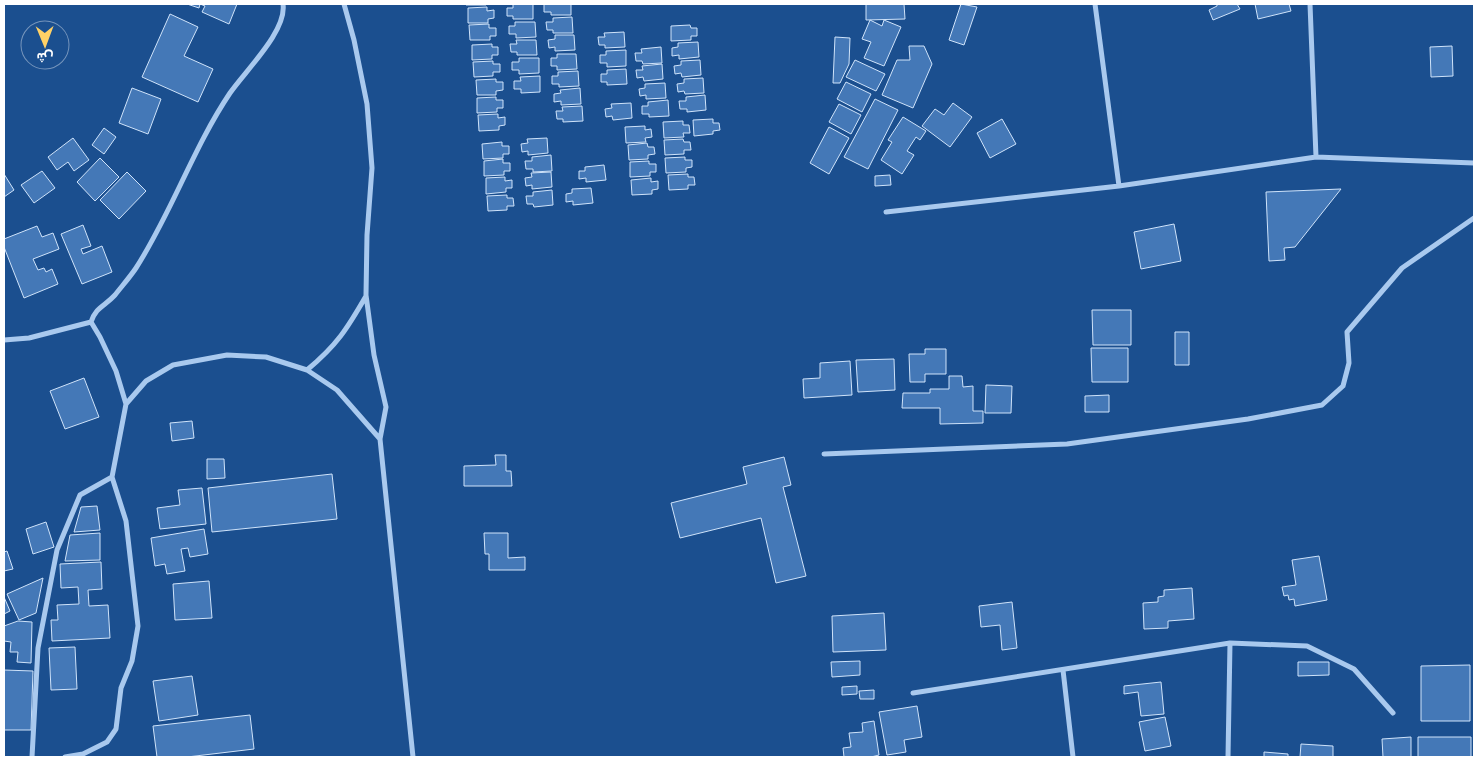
<svg xmlns="http://www.w3.org/2000/svg" width="1478" height="761" viewBox="0 0 1478 761" font-family="Commissioner,Vazirmatn,sans-serif">
<style>
.building{fill:#4478b7;stroke:#cfe3fa}
.lines{fill:none;stroke-linecap:round;stroke-linejoin:round}
.minor{stroke:#a9c9ee;stroke-width:5}
</style>
<rect width="100%" height="100%" fill="#1b4f8f"/>
<path class="building" d="M 187,4 L 200,4 L 199,8 Z
M 200,4 L 237,4 L 229,24 L 202,12 L 205,6 Z
M 466,4 L 486,4 L 486,5 L 466,5 Z
M 513,4 L 533,4 L 533,19 L 513,19 L 513,16 L 507,16 L 507,8 L 513,8 Z
M 544,4 L 571,4 L 571,15 L 551,15 L 551,12 L 544,12 Z
M 866,4 L 904,4 L 905,19 L 866,20 Z
M 961,4 L 977,7 L 964,45 L 949,40 Z
M 1217,4 L 1237,4 L 1240,9 L 1213,20 L 1209,10 L 1217,6 Z
M 1255,4 L 1289,4 L 1291,11 L 1258,19 Z
M 487,7 L 487,11 L 494,10 L 494,18 L 488,19 L 488,23 L 468,23 L 468,8 Z
M 170,14 L 198,27 L 184,56 L 213,69 L 198,102 L 142,77 Z
M 572,17 L 573,33 L 553,33 L 553,30 L 547,30 L 546,22 L 553,22 L 553,18 Z
M 870,20 L 882,26 L 884,20 L 901,27 L 884,66 L 864,58 L 871,42 L 862,39 Z
M 515,22 L 535,22 L 536,37 L 516,38 L 516,34 L 509,34 L 509,26 L 515,26 Z
M 489,24 L 489,28 L 496,28 L 496,36 L 490,36 L 490,40 L 470,40 L 469,25 Z
M 690,25 L 691,28 L 697,28 L 697,36 L 691,36 L 691,40 L 671,41 L 671,26 Z
M 624,32 L 625,47 L 605,48 L 605,45 L 599,45 L 598,37 L 605,37 L 604,33 Z
M 555,35 L 574,35 L 575,50 L 555,51 L 555,47 L 549,48 L 548,40 L 555,39 Z
M 835,37 L 850,38 L 849,64 L 840,83 L 833,83 Z
M 516,40 L 536,40 L 537,55 L 517,55 L 517,52 L 511,52 L 510,44 L 517,44 Z
M 698,42 L 699,57 L 679,59 L 679,55 L 672,56 L 672,48 L 678,47 L 678,43 Z
M 492,44 L 492,47 L 498,47 L 498,55 L 492,55 L 492,59 L 472,60 L 472,45 Z
M 909,46 L 924,46 L 932,64 L 913,108 L 882,95 L 897,60 L 910,60 Z
M 1452,46 L 1453,76 L 1431,77 L 1430,47 Z
M 661,47 L 662,63 L 643,64 L 642,61 L 636,61 L 635,53 L 642,53 L 641,49 Z
M 626,50 L 626,66 L 607,67 L 607,63 L 600,63 L 600,55 L 606,55 L 606,51 Z
M 557,54 L 576,54 L 577,69 L 557,70 L 557,66 L 551,66 L 551,58 L 557,58 Z
M 519,58 L 539,58 L 539,73 L 519,74 L 519,70 L 512,70 L 512,62 L 519,62 Z
M 700,60 L 701,75 L 682,77 L 681,73 L 675,74 L 674,66 L 681,65 L 681,61 Z
M 855,60 L 885,74 L 876,91 L 846,77 Z
M 493,61 L 493,64 L 500,64 L 500,72 L 493,72 L 493,76 L 474,77 L 473,62 Z
M 662,64 L 663,79 L 644,81 L 643,77 L 637,78 L 636,70 L 643,70 L 642,66 Z
M 626,69 L 627,84 L 607,85 L 607,82 L 601,82 L 601,74 L 607,74 L 607,70 Z
M 578,71 L 579,86 L 559,87 L 559,84 L 552,84 L 552,76 L 558,76 L 558,72 Z
M 540,76 L 540,92 L 521,93 L 521,89 L 514,89 L 514,81 L 521,81 L 520,77 Z
M 703,78 L 704,93 L 685,94 L 684,91 L 678,92 L 677,84 L 684,83 L 684,79 Z
M 496,79 L 496,82 L 503,82 L 503,90 L 496,91 L 496,95 L 477,95 L 476,80 Z
M 846,82 L 871,94 L 862,112 L 837,99 Z
M 665,83 L 666,98 L 646,99 L 646,95 L 640,96 L 639,89 L 645,88 L 645,84 Z
M 132,88 L 161,99 L 148,134 L 119,123 Z
M 580,88 L 581,104 L 561,105 L 561,101 L 554,102 L 554,94 L 561,93 L 560,90 Z
M 705,95 L 706,110 L 687,112 L 687,109 L 680,109 L 679,101 L 686,101 L 686,97 Z
M 496,97 L 496,100 L 503,100 L 503,108 L 497,108 L 497,112 L 477,113 L 477,98 Z
M 875,99 L 898,110 L 868,169 L 844,157 Z
M 668,100 L 669,116 L 649,117 L 649,114 L 642,114 L 642,106 L 648,106 L 648,102 Z
M 631,103 L 632,118 L 613,120 L 612,116 L 606,117 L 605,109 L 612,108 L 611,104 Z
M 953,103 L 972,117 L 950,147 L 922,126 L 935,109 L 944,115 Z
M 839,104 L 861,115 L 851,134 L 829,122 Z
M 582,106 L 583,121 L 563,122 L 563,119 L 557,119 L 556,111 L 563,111 L 562,107 Z
M 498,114 L 498,118 L 505,117 L 505,125 L 499,126 L 499,130 L 479,131 L 478,115 Z
M 903,117 L 926,131 L 920,140 L 916,137 L 907,151 L 914,155 L 902,174 L 881,160 L 892,142 L 888,140 Z
M 713,119 L 713,123 L 719,123 L 720,130 L 713,131 L 713,134 L 694,136 L 693,120 Z
M 1002,119 L 1016,144 L 990,158 L 977,133 Z
M 683,121 L 683,125 L 689,125 L 690,133 L 683,133 L 684,137 L 664,138 L 663,122 Z
M 645,126 L 645,130 L 651,129 L 652,137 L 645,138 L 646,142 L 626,143 L 625,127 Z
M 829,127 L 849,138 L 829,174 L 810,163 Z
M 104,128 L 116,137 L 104,154 L 92,145 Z
M 73,138 L 89,160 L 74,171 L 68,162 L 57,170 L 48,157 Z
M 547,138 L 548,153 L 528,155 L 528,151 L 522,152 L 521,144 L 528,143 L 527,139 Z
M 683,139 L 684,142 L 690,142 L 691,150 L 684,150 L 684,154 L 665,155 L 664,140 Z
M 502,142 L 502,146 L 509,146 L 509,154 L 503,154 L 503,158 L 483,159 L 482,144 Z
M 647,143 L 648,147 L 654,147 L 655,154 L 648,155 L 648,159 L 629,160 L 628,145 Z
M 551,155 L 552,171 L 533,172 L 533,169 L 526,169 L 525,161 L 532,161 L 532,157 Z
M 685,157 L 685,160 L 692,160 L 692,167 L 686,168 L 686,172 L 666,173 L 665,158 Z
M 100,158 L 119,177 L 95,201 L 77,182 Z
M 503,159 L 503,163 L 510,163 L 510,171 L 504,171 L 504,175 L 484,176 L 484,161 Z
M 649,161 L 649,164 L 656,164 L 656,172 L 650,172 L 650,176 L 630,177 L 630,162 Z
M 604,165 L 606,180 L 586,182 L 586,178 L 579,179 L 579,171 L 585,171 L 585,167 Z
M 42,171 L 55,188 L 34,203 L 21,185 Z
M 127,172 L 146,191 L 119,219 L 100,200 Z
M 551,172 L 552,187 L 532,189 L 532,185 L 526,186 L 525,178 L 532,177 L 531,173 Z
M 4,174 L 14,190 L 4,197 Z
M 688,174 L 688,177 L 694,177 L 695,185 L 688,185 L 688,189 L 669,190 L 668,175 Z
M 890,175 L 891,185 L 875,186 L 875,176 Z
M 505,177 L 505,181 L 512,180 L 512,188 L 506,188 L 506,192 L 486,194 L 486,178 Z
M 651,178 L 651,182 L 658,181 L 658,189 L 652,190 L 652,194 L 632,195 L 631,180 Z
M 591,188 L 593,203 L 573,205 L 573,201 L 566,202 L 566,194 L 572,193 L 572,189 Z
M 1341,189 L 1295,247 L 1284,248 L 1285,260 L 1269,261 L 1266,192 Z
M 552,190 L 553,205 L 534,207 L 533,204 L 527,204 L 526,196 L 533,196 L 533,192 Z
M 507,195 L 507,198 L 513,198 L 514,206 L 507,206 L 507,210 L 488,211 L 487,196 Z
M 1174,224 L 1181,261 L 1141,269 L 1134,232 Z
M 83,225 L 91,246 L 81,249 L 83,254 L 102,246 L 112,272 L 82,284 L 61,234 Z
M 37,226 L 42,237 L 53,233 L 59,249 L 33,259 L 38,270 L 44,268 L 46,272 L 52,269 L 58,284 L 24,298 L 4,247 L 4,239 Z
M 1092,310 L 1131,310 L 1131,345 L 1093,345 Z
M 1175,332 L 1189,332 L 1189,365 L 1175,365 Z
M 1091,348 L 1128,348 L 1128,382 L 1092,382 Z
M 925,349 L 946,349 L 946,374 L 925,374 L 925,382 L 910,382 L 909,354 L 925,354 Z
M 894,359 L 895,390 L 858,392 L 856,360 Z
M 850,361 L 852,395 L 804,398 L 803,379 L 820,378 L 820,363 Z
M 949,376 L 962,376 L 963,387 L 973,386 L 973,411 L 983,411 L 983,423 L 940,424 L 940,408 L 902,408 L 903,393 L 930,393 L 930,389 L 949,389 Z
M 84,378 L 99,417 L 65,429 L 50,391 Z
M 986,385 L 1012,386 L 1011,413 L 985,413 Z
M 1109,395 L 1109,412 L 1085,412 L 1085,396 Z
M 192,421 L 194,438 L 172,441 L 170,423 Z
M 495,455 L 506,455 L 506,471 L 511,471 L 512,486 L 464,486 L 464,466 L 496,465 Z
M 784,457 L 791,485 L 783,487 L 806,576 L 776,583 L 761,518 L 680,538 L 671,503 L 747,484 L 743,467 Z
M 207,459 L 224,459 L 225,478 L 207,479 Z
M 332,474 L 337,519 L 212,532 L 208,488 Z
M 202,488 L 206,524 L 160,529 L 157,508 L 180,505 L 178,490 Z
M 97,506 L 100,530 L 74,532 L 81,507 Z
M 46,522 L 54,547 L 33,554 L 26,529 Z
M 204,529 L 208,554 L 190,557 L 188,548 L 181,549 L 185,571 L 167,574 L 165,564 L 155,566 L 151,538 Z
M 100,533 L 100,560 L 65,561 L 70,535 Z
M 484,533 L 508,533 L 508,558 L 525,557 L 525,570 L 489,570 L 489,554 L 485,554 Z
M 7,551 L 13,569 L 4,571 L 4,552 Z
M 1319,556 L 1327,600 L 1295,606 L 1294,599 L 1289,600 L 1288,595 L 1284,596 L 1282,587 L 1296,585 L 1292,560 Z
M 101,562 L 102,589 L 88,590 L 89,606 L 108,605 L 110,638 L 52,641 L 51,620 L 58,620 L 57,605 L 79,604 L 78,587 L 61,588 L 60,564 Z
M 43,578 L 36,613 L 19,620 L 7,594 Z
M 209,581 L 212,618 L 175,620 L 173,584 Z
M 1192,588 L 1194,619 L 1168,621 L 1168,628 L 1144,629 L 1143,603 L 1158,602 L 1158,597 L 1164,596 L 1164,590 Z
M 4,597 L 10,611 L 4,614 Z
M 1012,602 L 1017,648 L 1002,650 L 1000,625 L 981,627 L 979,606 Z
M 884,613 L 886,650 L 833,652 L 832,616 Z
M 18,621 L 32,622 L 31,663 L 17,662 L 18,652 L 10,652 L 11,642 L 4,641 L 4,626 Z
M 75,647 L 77,689 L 51,690 L 49,648 Z
M 860,661 L 860,675 L 832,677 L 831,662 Z
M 1298,662 L 1329,662 L 1329,675 L 1298,676 Z
M 1470,665 L 1470,721 L 1421,721 L 1421,666 Z
M 4,670 L 33,671 L 31,730 L 4,730 Z
M 192,676 L 198,715 L 159,721 L 153,681 Z
M 1161,682 L 1164,714 L 1141,716 L 1138,692 L 1124,694 L 1124,686 Z
M 857,686 L 857,694 L 842,695 L 842,687 Z
M 874,690 L 874,699 L 860,699 L 859,691 Z
M 917,706 L 922,737 L 904,740 L 906,752 L 887,755 L 879,712 Z
M 250,715 L 254,749 L 187,757 L 157,757 L 153,726 Z
M 1165,717 L 1171,746 L 1145,751 L 1139,722 Z
M 874,721 L 879,755 L 871,757 L 844,757 L 843,748 L 851,747 L 849,733 L 863,732 L 862,723 Z
M 1411,737 L 1411,757 L 1383,757 L 1382,739 Z
M 1418,737 L 1471,737 L 1471,757 L 1418,757 Z
M 1301,744 L 1333,746 L 1333,757 L 1300,757 Z
M 1264,752 L 1288,754 L 1288,757 L 1264,757 Z"/>
<g class="lines">
<path class="minor" d="M 344,4 L 354,40 L 367,104 L 372,168 L 367,235 L 366,295 L 374,355 L 386,407 L 380,439 L 413,757
M 1095,4 L 1119,186
M 1310,4 L 1316,157
M 886,212 L 1119,186 L 1316,157 L 1474,163
M 91,322 C 96,307 105,306 115,295 C 122,286 130,277 136,268 C 172,212 193,148 230,93 C 246,70 287,31 283,4
M 4,340 L 29,338 L 91,322
M 307,370 C 337,345 347,329 366,296
M 126,404 L 146,381 L 173,365 L 227,355 L 266,357 L 307,370 L 337,390 L 380,439
M 824,454 L 1067,444 L 1248,419 L 1322,405 L 1343,386 L 1349,363 L 1347,332 L 1402,268 L 1474,218
M 1063,670 L 1073,757
M 913,693 L 1230,643 L 1307,646 L 1354,669 L 1393,713
M 32,757 L 38,648 L 57,550 L 80,495 L 112,477
M 65,757 L 83,754 L 107,742 L 116,729 L 121,688 L 132,661 L 138,626 L 126,521 L 112,477 L 126,404 L 116,371 L 100,337 L 91,322
M 1228,757 L 1230,643"/>
</g>
<rect width="1478" height="761" fill="none" stroke="#ffffff" stroke-width="10"/>
<g transform="translate(45 45) rotate(179)"><circle r="24" fill="#1b4f8f" stroke="#7695bc"/>
<path d="M0-4L9 19L0 12L-9 19Z" fill="#ffd166"/>
<text y="-8" font-size="14" font-weight="bold" text-anchor="middle" fill="#ffffff">ش</text>
</g>
</svg>
